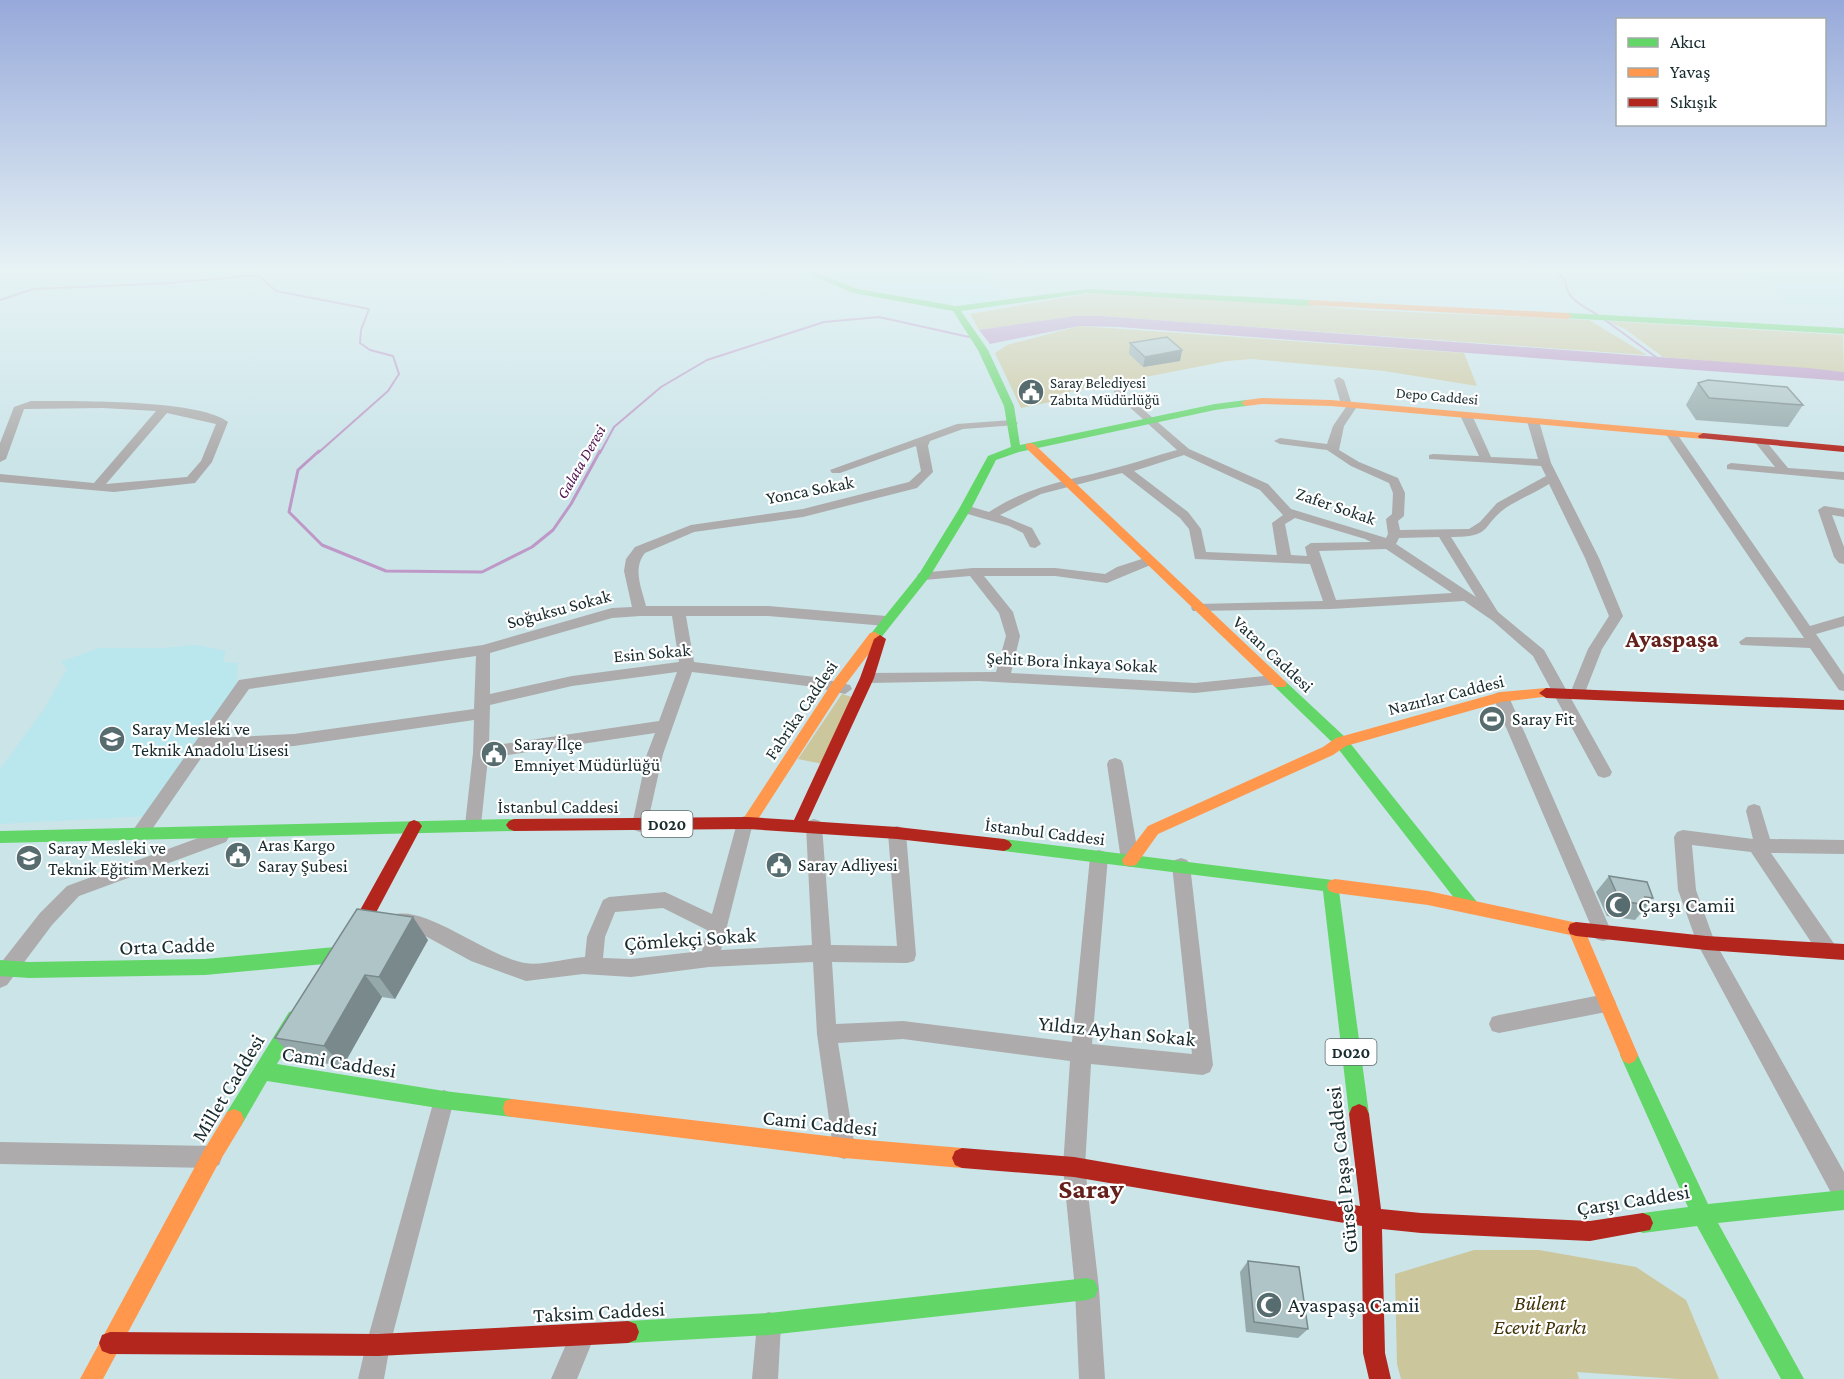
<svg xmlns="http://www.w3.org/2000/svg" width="1844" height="1379" viewBox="0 0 1844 1379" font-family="'Crimson Pro',serif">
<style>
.built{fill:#bae6ed}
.green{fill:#ccc69d}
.water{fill:#be98c6}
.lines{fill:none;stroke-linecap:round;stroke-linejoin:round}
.stream-far1{stroke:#be98c6;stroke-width:2}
.stream{stroke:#be98c6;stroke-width:3}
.street{fill:#adabab;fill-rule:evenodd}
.fast{fill:#63d668;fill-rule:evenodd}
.slow{fill:#ff974d;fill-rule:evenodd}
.jam{fill:#b3261e;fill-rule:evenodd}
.wall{fill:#96a9aa}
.shaded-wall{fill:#7a898b}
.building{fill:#afc4c6;stroke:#7a898b;stroke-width:1.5}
.labels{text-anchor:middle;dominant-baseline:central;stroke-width:4.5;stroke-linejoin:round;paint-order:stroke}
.far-poi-label{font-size:15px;fill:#182b2e;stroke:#fff;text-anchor:start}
.far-street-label{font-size:15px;fill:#182b2e;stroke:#fff}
.far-water-label{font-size:16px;font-style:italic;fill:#4e114f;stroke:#fff}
.shield{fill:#fff;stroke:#5d6b6d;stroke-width:1.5}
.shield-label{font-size:16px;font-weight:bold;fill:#182b2e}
.street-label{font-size:18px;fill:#182b2e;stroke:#fff}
.poi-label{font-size:18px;fill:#182b2e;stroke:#fff;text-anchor:start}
.near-poi-label{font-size:21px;fill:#182b2e;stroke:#fff;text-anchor:start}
.near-street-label{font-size:21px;fill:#182b2e;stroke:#fff}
.near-park-label{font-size:21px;font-style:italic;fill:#413208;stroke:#fff}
.district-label{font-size:24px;font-weight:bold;fill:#64201b;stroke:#fff}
.near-district-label{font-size:28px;font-weight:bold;fill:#64201b;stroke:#fff}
</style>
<rect width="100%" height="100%" fill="#cae4e8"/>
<path class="built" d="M 823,272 L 990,272 L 1002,299 L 974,304 L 968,301 L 939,304 L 882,292 Z
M 1665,272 L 1844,272 L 1844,307 L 1786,303 L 1753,273 Z
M 197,645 L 226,651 L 223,662 L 238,663 L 236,690 L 148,816 L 0,824 L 0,769 L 44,709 L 67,669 L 61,662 L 99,648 L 162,648 Z"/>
<path class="green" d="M 1092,293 L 1272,302 L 1362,310 L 1589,320 L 1647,355 L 1101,316 L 1075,316 L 979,330 L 970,314 Z
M 1607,321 L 1843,335 L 1844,372 L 1663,357 L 1625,329 Z
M 1079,326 L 1464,353 L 1477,386 L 1384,371 L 1252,359 L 1227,361 L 1059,394 L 1064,399 L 1021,408 L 995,353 L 1007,345 Z
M 842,694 L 852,697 L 823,764 L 798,759 Z
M 1474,1250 L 1539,1250 L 1636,1267 L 1686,1300 L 1719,1379 L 1677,1379 L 1577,1372 L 1579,1379 L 1401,1379 L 1397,1364 L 1395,1274 Z"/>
<path class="water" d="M 1075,316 L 1101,316 L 1808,368 L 1844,372 L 1844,381 L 1119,327 L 1079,326 L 990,344 L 979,330 Z"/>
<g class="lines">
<path class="stream-far1" d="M 1557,272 L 1566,281 C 1565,300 1586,307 1599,316
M 0,300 L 33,289 L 171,283 L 258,275 L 276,291 L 369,309 L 361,330 L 360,343 L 370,350 L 393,356 L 399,374 L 388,391 L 318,453
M 1605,320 L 1660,360
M 600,453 L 614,427 L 661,387 L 707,360 L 824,322 L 879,317 L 969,337"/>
<path class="stream" d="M 319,451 L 298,470 L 289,512 L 322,545 L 386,571 L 482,572 L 532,547 L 553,530 L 571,504 L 600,451"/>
<path class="street" d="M 1339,377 L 1344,380 L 1351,402 L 1358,405 L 1344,426 L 1339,450 L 1359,462 L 1398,478 L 1405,493 L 1404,516 L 1398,521 L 1400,530 L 1469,529 L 1480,522 L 1497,503 L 1546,476 L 1541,466 L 1429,459 L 1429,455 L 1433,454 L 1479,456 L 1460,415 L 1462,413 L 1470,413 L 1472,415 L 1491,457 L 1538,459 L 1527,421 L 1533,418 L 1539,421 L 1551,463 L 1599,558 L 1623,616 L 1602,649 L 1584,695 L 1579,696 L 1571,691 L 1588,649 L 1609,616 L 1585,558 L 1549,484 C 1536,492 1520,499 1507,507 C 1480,526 1494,537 1451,537 L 1498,612 L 1544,650 L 1612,772 L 1610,776 L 1604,778 L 1598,776 L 1533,656 L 1493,621 L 1464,601 L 1331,609 L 1193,611 L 1191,608 L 1193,605 L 1198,604 L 1323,601 L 1310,564 L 1195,559 L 1189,529 L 1180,518 L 1122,473 L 1041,494 L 1000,515 L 1032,528 L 1041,544 L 1035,548 L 1030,547 L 1023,533 L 1009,526 L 961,512 L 959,509 L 965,505 L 989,512 C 1029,485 1073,480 1119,467 C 1138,462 1158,455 1177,450 L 1114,393 L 1114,389 L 1118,388 L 1189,449 L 1268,484 L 1291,509 L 1386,538 L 1388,534 L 1386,519 L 1392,514 L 1393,493 L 1389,483 L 1351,466 L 1327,450 L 1280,444 L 1274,441 L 1280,438 L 1327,444 L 1333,426 L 1346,407 L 1341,404 L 1334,380 ZM 1184,455 L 1260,490 L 1283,515 L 1272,523 L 1277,555 L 1206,552 L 1201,529 L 1188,512 L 1134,471 ZM 1295,518 L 1365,539 L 1371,542 L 1311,543 L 1305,547 L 1307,556 L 1291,555 L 1285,524 ZM 1439,537 L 1476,597 L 1396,544 L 1399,538 ZM 1386,549 L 1452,593 L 1336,600 L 1319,551 Z
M 31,401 C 70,401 200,399 228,422 L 212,462 L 195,483 L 114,492 L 0,482 L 0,474 L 94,483 L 156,411 L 103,408 L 24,409 L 6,459 L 0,462 L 0,443 L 14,407 ZM 167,413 L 216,424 L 201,461 L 187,477 L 106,484 Z
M 1012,420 L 1018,423 L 1016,425 L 963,429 L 930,441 L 928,446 L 933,472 L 917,488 L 803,517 L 694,532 L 645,553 C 632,569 642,589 646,606 L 768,606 L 886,616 L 893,621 L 886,626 L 768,616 L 686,616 L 694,662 L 815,677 L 850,685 L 852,689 L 845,694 L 815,687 L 692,672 L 663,754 L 646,830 L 640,832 L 634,830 L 632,825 L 647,754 L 655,733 L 488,758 L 481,825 L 479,830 L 473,832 L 467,830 L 465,825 L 473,753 L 474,720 L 294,746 L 206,751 L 146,838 L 140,840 L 134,838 L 131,833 L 239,680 L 483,645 L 612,608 L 632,607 L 624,571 L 626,559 L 635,547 L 691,525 L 803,509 L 909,482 L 921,471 L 916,446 L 840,473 L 832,473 L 830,470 L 957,424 ZM 640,616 L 672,616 L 679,662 L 572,676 L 490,694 L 490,653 L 612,618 ZM 476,656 L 474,709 L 294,734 L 214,738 L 249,689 ZM 677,672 L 659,721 L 489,746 L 490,705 L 572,686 Z
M 1671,430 L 1675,431 L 1810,626 L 1844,616 L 1844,626 L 1816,634 L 1844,675 L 1844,691 L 1839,690 L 1810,648 L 1741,645 L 1739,642 L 1746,637 L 1804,638 L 1665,433 Z
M 1760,438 L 1764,439 L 1788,468 L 1844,472 L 1844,480 L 1727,469 L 1727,465 L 1731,463 L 1775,467 L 1754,441 Z
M 1824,506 L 1844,509 L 1844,517 L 1832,515 L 1844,547 L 1844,564 L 1839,563 L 1834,557 L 1818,510 Z
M 1148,557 L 1155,561 L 1153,564 L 1107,583 L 1055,576 L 984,576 L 1013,612 L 1020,636 L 1011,673 L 1195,683 L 1274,675 L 1281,680 L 1279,684 L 1195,693 L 979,681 L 867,683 L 860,678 L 867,673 L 996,672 L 1006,636 L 999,613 L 970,576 L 924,580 L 917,576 L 919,573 L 973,568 L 1055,568 L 1105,574 L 1117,567 Z
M 1501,692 L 1506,693 L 1509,697 L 1612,933 L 1610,939 L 1603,941 L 1596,939 L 1594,933 L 1493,697 L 1496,693 Z
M 1115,758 L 1121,760 L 1123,764 L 1139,860 L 1136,865 L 1130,867 L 1124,865 L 1121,860 L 1107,764 L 1109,760 Z
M 1754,804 L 1760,806 L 1770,839 L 1844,840 L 1844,854 L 1771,853 L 1835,945 L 1837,951 L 1835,957 L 1828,959 L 1821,957 L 1751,852 L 1692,845 L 1696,890 L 1714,940 L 1844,1172 L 1844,1205 L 1836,1202 L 1697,943 L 1678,890 L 1674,837 L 1677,832 L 1683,830 L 1753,839 L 1746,811 L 1748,806 Z
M 745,816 L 751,818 L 753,823 L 721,950 L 812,945 L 806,826 L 808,821 L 814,819 L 820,821 L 822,826 L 831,945 L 897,946 L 888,833 L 891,828 L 897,826 L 903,828 L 906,833 L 916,955 L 914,961 L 907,963 L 832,962 L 836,1024 L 903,1021 L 1072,1042 L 1090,857 L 1093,852 L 1099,850 L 1105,852 L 1108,857 L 1092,1044 L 1192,1054 L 1172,865 L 1175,860 L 1181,858 L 1187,860 L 1190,865 L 1213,1065 L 1210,1072 L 1203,1075 L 1091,1064 L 1085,1167 L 1099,1289 L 1105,1379 L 1079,1379 L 1075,1289 L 1063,1167 L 1070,1061 L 903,1039 L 838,1043 L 855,1148 L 852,1156 L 844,1159 L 836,1156 L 833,1148 L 817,1034 L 813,962 L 709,967 L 631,977 L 583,974 L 526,981 L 471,961 L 418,932 L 393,927 L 390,921 L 393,915 C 424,904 488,957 525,963 C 541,966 567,958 585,957 L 587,937 L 603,900 L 609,897 L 665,892 L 712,914 L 737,823 L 739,818 ZM 663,908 L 707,930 L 702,951 L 631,959 L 603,958 L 605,937 L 615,912 Z
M 220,830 L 226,832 L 229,837 L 226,842 L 79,896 L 52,925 L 7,985 L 0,988 L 0,964 L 40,913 L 67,886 Z
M 1606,994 L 1613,997 L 1616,1003 L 1613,1009 L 1606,1012 L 1499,1033 L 1492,1031 L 1489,1024 L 1492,1017 L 1499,1015 Z
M 444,1090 L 451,1093 L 454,1100 L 390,1345 L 384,1379 L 358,1379 L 366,1345 L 434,1100 L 437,1093 Z
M 0,1142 L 211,1146 L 219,1149 L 222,1157 L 219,1165 L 211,1168 L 0,1164 Z
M 769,1312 L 778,1315 L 781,1324 L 778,1379 L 752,1379 L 757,1324 L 760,1315 Z
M 583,1323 L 592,1326 L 595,1335 L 577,1379 L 551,1379 L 574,1326 Z"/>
<path class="fast" d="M 805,272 L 815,272 L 858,289 L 956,306 L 1088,289 L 1311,300 L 1315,303 L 1311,306 L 1088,293 L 961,311 L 988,350 L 1014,406 L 1020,445 L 1215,404 L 1246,400 L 1251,403 L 1246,406 L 1215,410 L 1019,452 L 996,460 L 971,509 L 930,576 L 880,639 L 875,640 L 869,636 L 919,574 L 959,509 L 988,456 L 1011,447 L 1004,406 L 978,350 L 953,311 L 853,293 Z
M 1568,313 L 1844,328 L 1844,334 L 1565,318 L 1564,316 Z
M 1280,679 L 1285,681 L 1346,738 L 1477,902 L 1479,907 L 1477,912 L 1471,914 L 1465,912 L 1336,746 L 1275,687 L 1273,684 L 1275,681 Z
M 514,819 L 519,821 L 522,825 L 519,829 L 514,831 L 0,843 L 0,831 Z
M 1004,839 L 1341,881 L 1343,886 L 1339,891 L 1369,1114 L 1366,1121 L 1359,1124 L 1352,1121 L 1349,1114 L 1323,891 L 1004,851 L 999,849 L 996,845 L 999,841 Z
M 335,947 L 341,950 L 343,955 L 341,960 L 335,963 L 205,975 L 29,978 L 0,976 L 0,960 L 29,962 L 205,959 Z
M 295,1010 L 301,1012 L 304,1018 L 277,1064 L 444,1091 L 512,1099 L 519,1101 L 521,1108 L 519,1115 L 512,1117 L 444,1109 L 267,1081 L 241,1126 L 234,1129 L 227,1126 L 224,1119 L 227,1112 L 289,1012 Z
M 1629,1046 L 1635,1049 L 1708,1204 L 1844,1190 L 1844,1210 L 1718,1223 L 1804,1379 L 1781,1379 L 1697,1226 L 1643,1233 L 1636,1230 L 1633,1223 L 1636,1216 L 1643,1213 L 1688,1207 L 1620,1055 L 1623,1049 Z
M 1087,1278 L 1095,1281 L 1098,1289 L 1095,1297 L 1087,1300 L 769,1335 L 628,1343 L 620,1340 L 617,1332 L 620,1324 L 628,1321 L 769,1313 Z"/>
<path class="slow" d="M 1311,300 L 1568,313 L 1572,316 L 1568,319 L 1308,305 L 1308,301 Z
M 1262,398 L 1331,400 L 1703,433 L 1708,436 L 1703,439 L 1331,406 L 1262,404 L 1246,406 L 1241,403 L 1246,400 Z
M 1030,443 L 1034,444 L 1285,681 L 1287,684 L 1285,687 L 1275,687 L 1026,448 L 1026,444 Z
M 875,632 L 881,636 L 880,639 L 842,689 L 753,827 L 748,829 L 743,827 L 740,823 L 743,819 L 832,683 L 870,633 Z
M 1546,688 L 1551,690 L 1553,693 L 1551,696 L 1501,702 L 1346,746 L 1333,755 L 1158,834 L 1136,865 L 1130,866 L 1124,865 L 1122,860 L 1148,826 L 1323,747 L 1336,738 L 1501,692 Z
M 1335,879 L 1428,891 L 1582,924 L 1638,1055 L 1635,1061 L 1629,1064 L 1623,1061 L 1570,935 L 1428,905 L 1335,893 L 1329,891 L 1327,886 L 1329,881 Z
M 512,1099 L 844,1138 L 962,1148 L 969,1151 L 972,1158 L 969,1165 L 962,1168 L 844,1158 L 512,1117 L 505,1115 L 503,1108 L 505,1101 Z
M 234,1109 L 241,1112 L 244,1119 L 241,1126 L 218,1164 L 103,1379 L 80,1379 L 204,1150 L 227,1112 Z"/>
<path class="jam" d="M 1703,433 L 1844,446 L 1844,452 L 1699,438 L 1698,436 Z
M 880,635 L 886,639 L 874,678 L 808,821 L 897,827 L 1004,839 L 1009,841 L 1012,845 L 1009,849 L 1004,851 L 897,839 L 748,829 L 514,831 L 509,829 L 506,825 L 509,821 L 514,819 L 748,817 L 794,820 L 860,678 L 874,639 Z
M 1546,688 L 1844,700 L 1844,710 L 1546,698 L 1539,693 Z
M 414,820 L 419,822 L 422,826 L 371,922 L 358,939 L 352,941 L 346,939 L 344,934 L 359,912 L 409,822 Z
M 1576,922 L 1706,936 L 1844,944 L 1844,960 L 1706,950 L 1576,936 L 1570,934 L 1568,929 L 1570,924 Z
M 1359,1104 L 1366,1107 L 1369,1114 L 1381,1209 L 1421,1213 L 1590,1221 L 1643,1213 L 1650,1216 L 1653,1223 L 1650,1230 L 1590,1241 L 1421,1233 L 1382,1229 L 1385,1353 L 1391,1379 L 1369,1379 L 1363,1353 L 1362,1226 L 1074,1177 L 962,1168 L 955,1165 L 952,1158 L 955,1151 L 962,1148 L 1074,1157 L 1360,1206 L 1349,1114 L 1352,1107 Z
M 628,1321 L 636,1324 L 639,1332 L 636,1340 L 628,1343 L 378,1356 L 110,1354 L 102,1351 L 99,1343 L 102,1335 L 110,1332 L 378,1334 Z"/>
</g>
<path class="wall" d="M 1130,343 L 1182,350 L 1180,361 L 1143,367 L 1129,354 Z
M 1698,383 L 1803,405 L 1788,427 L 1696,420 L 1686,405 Z
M 1609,876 L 1653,898 L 1648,903 L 1648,905 L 1635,920 L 1607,916 L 1596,892 Z
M 357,909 L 428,940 L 395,999 L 382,997 L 343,1066 L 295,1059 L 275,1038 Z
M 1248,1261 L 1308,1329 L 1298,1338 L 1246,1332 L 1240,1272 Z"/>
<path class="shaded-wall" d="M 1182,350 L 1180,361 L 1143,367 L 1145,357 Z
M 413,917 L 428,940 L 395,999 L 379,977 Z
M 365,975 L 382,997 L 343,1066 L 324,1046 Z"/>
<path class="building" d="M 1167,337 L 1182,350 L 1145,357 L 1130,343 Z
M 1708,380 L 1787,387 L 1803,405 L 1709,398 L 1698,383 Z
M 1609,876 L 1647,882 L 1653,898 L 1645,897 L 1648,905 L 1620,901 Z
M 357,909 L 413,917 L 379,977 L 365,975 L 324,1046 L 275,1038 Z
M 1248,1261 L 1299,1267 L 1308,1329 L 1254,1322 Z"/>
<linearGradient id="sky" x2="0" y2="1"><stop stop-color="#97a9da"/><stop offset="0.58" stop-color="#e7f3f5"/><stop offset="1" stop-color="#e7f3f5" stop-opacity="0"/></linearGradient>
<rect width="1844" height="465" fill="url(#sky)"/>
<defs>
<symbol id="civic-disc" viewBox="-11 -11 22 22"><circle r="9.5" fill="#566c6f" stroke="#fff"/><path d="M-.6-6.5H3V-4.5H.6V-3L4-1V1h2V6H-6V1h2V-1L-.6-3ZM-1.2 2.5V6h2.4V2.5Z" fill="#fff"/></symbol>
<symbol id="stadium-disc" viewBox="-11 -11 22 22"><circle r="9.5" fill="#566c6f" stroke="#fff"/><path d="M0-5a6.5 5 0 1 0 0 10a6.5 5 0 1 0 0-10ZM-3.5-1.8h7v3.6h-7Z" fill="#fff"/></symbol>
<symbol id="school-disc" viewBox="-11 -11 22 22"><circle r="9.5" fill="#566c6f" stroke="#fff"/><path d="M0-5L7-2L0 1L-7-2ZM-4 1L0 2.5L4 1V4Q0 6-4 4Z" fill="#fff"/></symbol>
<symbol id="mosque-disc" viewBox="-11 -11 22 22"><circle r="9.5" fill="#566c6f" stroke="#fff"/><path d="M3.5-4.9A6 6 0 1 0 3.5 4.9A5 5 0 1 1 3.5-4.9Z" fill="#fff"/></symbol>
</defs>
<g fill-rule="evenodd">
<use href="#civic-disc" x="1016" y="377" width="30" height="30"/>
<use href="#stadium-disc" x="1477" y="704" width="30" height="30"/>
<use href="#school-disc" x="97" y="724" width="30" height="30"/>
<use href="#civic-disc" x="479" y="739" width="30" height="30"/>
<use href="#civic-disc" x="223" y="840" width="30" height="30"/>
<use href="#school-disc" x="14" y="843" width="30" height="30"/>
<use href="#civic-disc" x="764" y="850" width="30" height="30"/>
<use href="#mosque-disc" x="1603" y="890" width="30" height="30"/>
<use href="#mosque-disc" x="1254" y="1290" width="30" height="30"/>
</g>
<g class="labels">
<g class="far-poi-label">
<text x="1050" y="383">Saray Belediyesi<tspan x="1050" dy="17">Zabıta Müdürlüğü</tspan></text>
</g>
<g class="far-street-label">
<text transform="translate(1437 396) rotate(5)">Depo Caddesi</text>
</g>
<g class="far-water-label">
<text transform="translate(581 462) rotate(-60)">Galata Deresi</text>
</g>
<g class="shield">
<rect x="641.5" y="811" width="51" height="26" rx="4.5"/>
<rect x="1325.5" y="1039" width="51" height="26" rx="4.5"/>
</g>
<g class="shield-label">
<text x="667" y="824">D020</text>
<text x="1351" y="1052">D020</text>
</g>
<g class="street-label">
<text transform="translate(810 490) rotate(-11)">Yonca Sokak</text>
<text transform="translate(1336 506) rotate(19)">Zafer Sokak</text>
<text transform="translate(559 609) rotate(-15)">Soğuksu Sokak</text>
<text transform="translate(652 653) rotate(-5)">Esin Sokak</text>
<text transform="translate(1273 654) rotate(43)">Vatan Caddesi</text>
<text transform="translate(1072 662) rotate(3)">Şehit Bora İnkaya Sokak</text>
<text transform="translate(1446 695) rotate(-14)">Nazırlar Caddesi</text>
<text transform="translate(801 710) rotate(-56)">Fabrika Caddesi</text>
<text x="558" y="807">İstanbul Caddesi</text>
<text transform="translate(1045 832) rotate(7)">İstanbul Caddesi</text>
</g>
<g class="poi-label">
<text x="1512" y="719">Saray Fit</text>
<text x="132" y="729">Saray Mesleki ve<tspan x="132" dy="21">Teknik Anadolu Lisesi</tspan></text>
<text x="514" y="744">Saray İlçe<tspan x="514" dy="21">Emniyet Müdürlüğü</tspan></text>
<text x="258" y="845">Aras Kargo<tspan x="258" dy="21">Saray Şubesi</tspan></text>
<text x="48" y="848">Saray Mesleki ve<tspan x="48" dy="21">Teknik Eğitim Merkezi</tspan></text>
<text x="798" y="865">Saray Adliyesi</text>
</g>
<g class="near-poi-label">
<text x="1638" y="905">Çarşı Camii</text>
<text x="1288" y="1305">Ayaspaşa Camii</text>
</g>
<g class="near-street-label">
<text transform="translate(690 939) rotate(-4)">Çömlekçi Sokak</text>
<text transform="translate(167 946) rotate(-2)">Orta Cadde</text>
<text transform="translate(1117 1031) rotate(6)">Yıldız Ayhan Sokak</text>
<text transform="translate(339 1062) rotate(9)">Cami Caddesi</text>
<text transform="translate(228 1088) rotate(-59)">Millet Caddesi</text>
<text transform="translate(820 1123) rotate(6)">Cami Caddesi</text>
<text transform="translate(1342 1170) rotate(-96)">Gürsel Paşa Caddesi</text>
<text transform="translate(1633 1200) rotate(-9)">Çarşı Caddesi</text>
<text transform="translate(599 1312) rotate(-3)">Taksim Caddesi</text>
</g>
<g class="near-park-label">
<text x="1540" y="1303">Bülent<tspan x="1540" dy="24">Ecevit Parkı</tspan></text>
</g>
<g class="district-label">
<text x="1672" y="638">Ayaspaşa</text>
</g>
<g class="near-district-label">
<text x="1091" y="1188">Saray</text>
</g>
</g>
<rect x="1616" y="18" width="210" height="108" fill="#ffffff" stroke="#a3aaab" stroke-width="1.5"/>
<rect x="1628" y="38" width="30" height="9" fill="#63d668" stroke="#a3aaab" stroke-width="1.5"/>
<text x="1670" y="48" font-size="18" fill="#182b2e">Akıcı</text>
<rect x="1628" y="68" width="30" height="9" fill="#ff974d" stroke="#a3aaab" stroke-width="1.5"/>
<text x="1670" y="78" font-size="18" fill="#182b2e">Yavaş</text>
<rect x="1628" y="98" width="30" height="9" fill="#b3261e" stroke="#a3aaab" stroke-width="1.5"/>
<text x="1670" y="108" font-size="18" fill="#182b2e">Sıkışık</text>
</svg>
